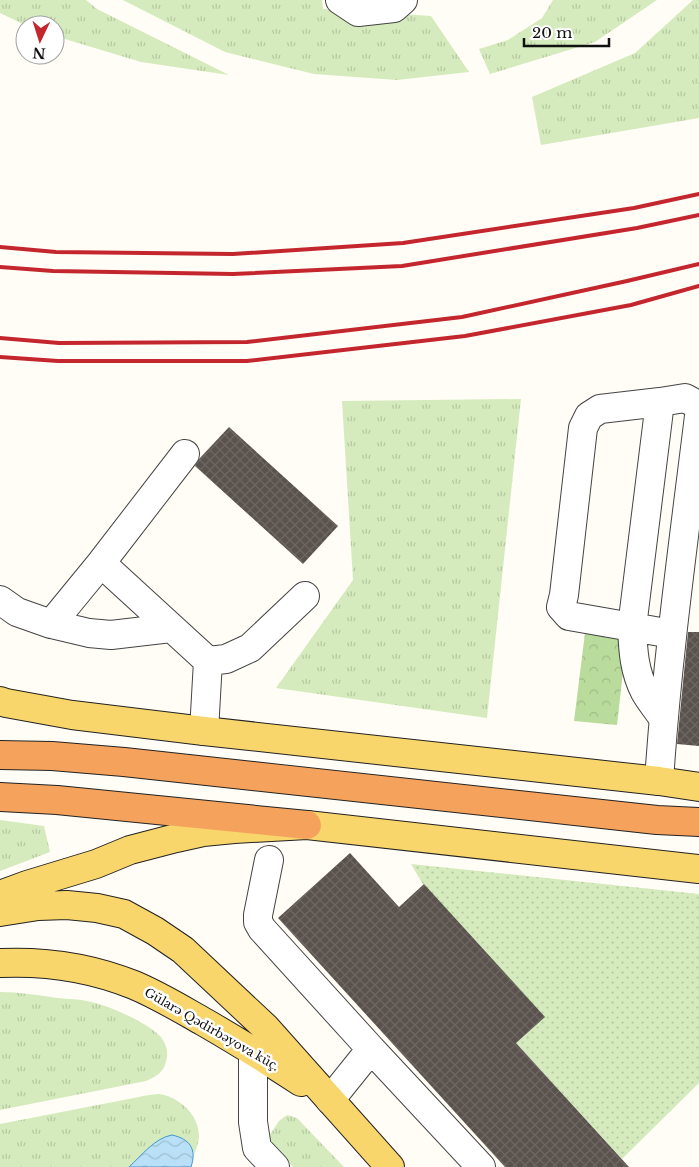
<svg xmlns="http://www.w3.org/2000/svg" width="699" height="1167" viewBox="0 0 699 1167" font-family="'Libre Baskerville',serif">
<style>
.grass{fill:url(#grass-tufts)}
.forest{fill:url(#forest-crowns)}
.park{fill:url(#park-dots)}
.water{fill:url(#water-waves);stroke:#3f96cf}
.building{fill:url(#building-cross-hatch)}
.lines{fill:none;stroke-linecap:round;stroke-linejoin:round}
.minor-casing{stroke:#444;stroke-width:30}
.major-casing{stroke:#222;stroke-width:30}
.highway-casing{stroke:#222;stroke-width:30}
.minor{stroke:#fff;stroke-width:28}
.major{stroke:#f9d66b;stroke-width:28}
.highway{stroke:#f5a25d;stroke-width:28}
.rail{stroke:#c4262e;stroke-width:4}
.labels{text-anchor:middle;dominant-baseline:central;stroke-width:5;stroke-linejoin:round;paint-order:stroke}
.street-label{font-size:12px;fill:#111;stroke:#fff}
</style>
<defs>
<pattern id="grass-tufts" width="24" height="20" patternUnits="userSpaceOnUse" patternTransform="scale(1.25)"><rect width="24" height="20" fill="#d5ebbd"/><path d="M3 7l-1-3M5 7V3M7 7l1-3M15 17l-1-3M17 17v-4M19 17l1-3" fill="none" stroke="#b6c8a1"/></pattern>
<pattern id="forest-crowns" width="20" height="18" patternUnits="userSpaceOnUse" patternTransform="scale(1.25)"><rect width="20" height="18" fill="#b9dc9c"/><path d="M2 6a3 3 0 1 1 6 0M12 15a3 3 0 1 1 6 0" fill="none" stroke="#9ebc85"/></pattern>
<pattern id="park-dots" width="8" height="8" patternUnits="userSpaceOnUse" patternTransform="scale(1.25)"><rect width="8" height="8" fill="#d5ebbd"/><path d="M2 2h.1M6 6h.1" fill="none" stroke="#b6c8a1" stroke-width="1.8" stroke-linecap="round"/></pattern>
<pattern id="water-waves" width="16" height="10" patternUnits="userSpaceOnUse" patternTransform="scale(1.25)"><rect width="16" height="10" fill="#b9e0f7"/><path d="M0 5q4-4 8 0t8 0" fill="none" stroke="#9ebfd3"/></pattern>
<pattern id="building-cross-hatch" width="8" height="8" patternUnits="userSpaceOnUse" patternTransform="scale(1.25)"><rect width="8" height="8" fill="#5a524d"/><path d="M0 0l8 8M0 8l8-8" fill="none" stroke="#6d6662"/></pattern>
</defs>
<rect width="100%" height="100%" fill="#fffdf5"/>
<path class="grass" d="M 0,0 L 86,0 L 97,9 L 229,75 L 141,62 L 55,36 L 55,25 L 25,25 L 0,13 Z
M 123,0 L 322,0 L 323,9 L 431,16 L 469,72 L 397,80 L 314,74 L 225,52 Z
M 553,0 L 657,0 L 595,42 L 490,74 L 479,49 L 508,40 L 542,18 Z
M 693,0 L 699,0 L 699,118 L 541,145 L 532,97 L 635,53 Z
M 521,399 L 487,718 L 276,688 L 353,580 L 342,401 Z
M 0,820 L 44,826 L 50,852 L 0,871 Z
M 0,992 C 19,992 38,995 57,998 C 69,999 80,999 91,1002 C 110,1006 146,1022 160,1036 C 165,1042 168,1049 167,1057 C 165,1071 158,1076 146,1081 L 0,1110 Z
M 158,1094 C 179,1096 199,1115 199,1136 C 199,1143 196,1149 194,1155 L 192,1147 L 185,1140 L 158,1141 L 129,1167 L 0,1167 L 0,1124 L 149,1095 Z
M 287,1115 L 297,1118 L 344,1167 L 293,1167 L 267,1139 L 279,1121 Z"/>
<path class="forest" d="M 585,633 L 627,636 L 617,725 L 574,721 Z"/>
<path class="park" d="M 411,864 L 699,894 L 699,1083 L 622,1159 L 516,1043 Z"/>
<path class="water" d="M 172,1135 C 190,1139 197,1149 191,1167 L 129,1167 C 142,1155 155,1138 172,1135 Z"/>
<path class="building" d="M 229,427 L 338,526 L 303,564 L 195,466 L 199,459 Z
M 688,632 L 699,632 L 699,746 L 677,744 Z
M 350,853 L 399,907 L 424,884 L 545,1017 L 516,1043 L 629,1167 L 505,1167 L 278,918 Z"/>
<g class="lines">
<defs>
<path id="minor" d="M 340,0 L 358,12 L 394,8 L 403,0
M 660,402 L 632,627 C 633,650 634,671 645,692 C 650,701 657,709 663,718
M 185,454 L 101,563 L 208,661 L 204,731
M 0,600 L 17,612 L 51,624 L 101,563
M 51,624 L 89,633 L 111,635 L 171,628
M 672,634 L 569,616 L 561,607 L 564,595 L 583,428 L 589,416 L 600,409 L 660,402 L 685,398 L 696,404 L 699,411
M 208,661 L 226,659 L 250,648 L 305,596
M 659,781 C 667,659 684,538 699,416
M 269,860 L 258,915 L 258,922 L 262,929 L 371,1049 L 330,1100
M 371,1049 L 481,1167
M 253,1051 L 253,1122 L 257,1148 L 275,1167"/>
<path id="major" d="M 0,701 L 6,703 L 72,715 L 204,731 L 659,781 L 699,787
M 0,895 L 27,885 L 96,864 L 130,850 L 176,838 L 203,832 L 234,829 L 307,825 L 699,869
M 0,912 L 38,906 L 67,905 L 97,908 L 124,914 L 155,931 L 183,950 L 266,1028 L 390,1167
M 0,963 C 45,961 92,968 134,985 C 158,995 181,1009 204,1022 C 237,1041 269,1061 301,1082"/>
<path id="highway" d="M 0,755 L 52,756 L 124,762 L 657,820 L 699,822
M 0,797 L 57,800 L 307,825"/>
</defs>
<use href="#minor" class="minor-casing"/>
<use href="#major" class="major-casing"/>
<use href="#highway" class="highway-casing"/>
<use href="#minor" class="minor"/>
<use href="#major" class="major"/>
<use href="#highway" class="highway"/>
<path class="rail" d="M 0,247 L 56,252 L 233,254 L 403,243 L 634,208 L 699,194
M 0,267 L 53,271 L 233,274 L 402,266 L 637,228 L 699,215
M 0,338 L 59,343 L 247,342 L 462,317 L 627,281 L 699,264
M 0,357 L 58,361 L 247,361 L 465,336 L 631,305 L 699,286"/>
</g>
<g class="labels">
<g class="street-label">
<text transform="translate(212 1029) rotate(30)">Gülarə Qədirbəyova küç.</text>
</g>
</g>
<g transform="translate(40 40) rotate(184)"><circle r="24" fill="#ffffff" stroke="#a0a0a0"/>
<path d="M0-4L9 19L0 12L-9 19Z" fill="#c4262e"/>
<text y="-8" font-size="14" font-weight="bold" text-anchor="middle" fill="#111111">N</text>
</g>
<path d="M524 38v8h85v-8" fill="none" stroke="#111111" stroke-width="2.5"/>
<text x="532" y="38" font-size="15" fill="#111111" stroke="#ffffff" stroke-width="4" paint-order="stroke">20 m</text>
</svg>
